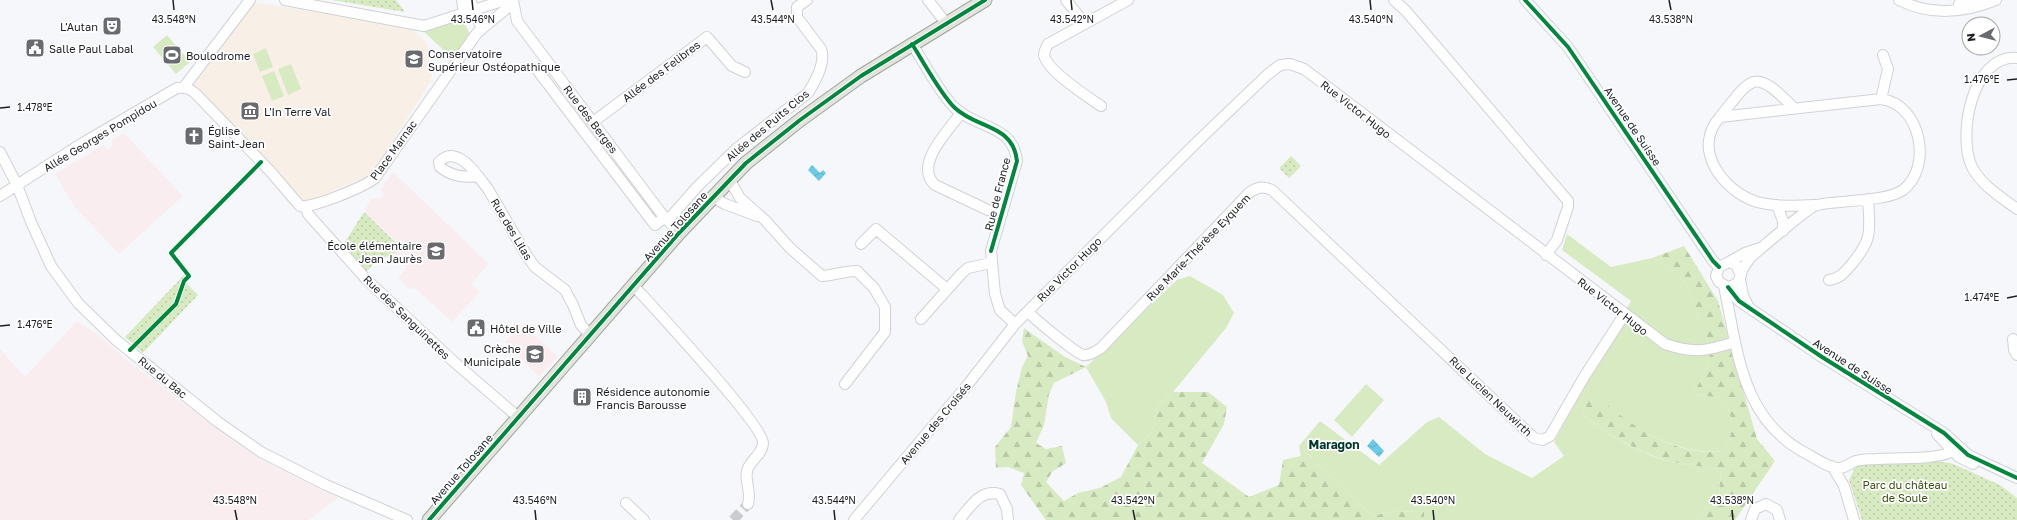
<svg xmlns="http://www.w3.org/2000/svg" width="2017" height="520" viewBox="0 0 2017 520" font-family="'Golos Text',sans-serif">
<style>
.commercial{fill:#f8efe7}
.education{fill:#faedf0}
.grass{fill:#d8eac2}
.forest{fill:url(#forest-firs)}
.park{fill:url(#park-dots)}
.water{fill:url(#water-waves)}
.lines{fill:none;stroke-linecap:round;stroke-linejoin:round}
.minor-tunnel{stroke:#cacccf;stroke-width:10;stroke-dasharray:10 5;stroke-linecap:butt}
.minor-casing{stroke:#d0d2d5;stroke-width:12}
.major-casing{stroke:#a1a598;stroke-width:15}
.minor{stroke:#fefefe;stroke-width:10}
.major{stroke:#e2e4dd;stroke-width:13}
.cycleway-casing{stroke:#fff;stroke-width:6}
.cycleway{stroke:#00873e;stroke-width:4}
.ticks{fill:none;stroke:#1e1f23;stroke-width:1.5}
.labels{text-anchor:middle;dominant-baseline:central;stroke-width:3.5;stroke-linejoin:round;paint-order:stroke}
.poi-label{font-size:11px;fill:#1e1f23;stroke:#fff;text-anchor:start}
.street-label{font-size:11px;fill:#1e1f23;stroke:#fff}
.park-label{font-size:11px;fill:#3b4f0f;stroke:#fff}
.neighbourhood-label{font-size:12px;font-weight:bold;fill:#003629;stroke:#fff}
.ticks-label{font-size:10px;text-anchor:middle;fill:#1e1f23;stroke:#fff;stroke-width:3.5;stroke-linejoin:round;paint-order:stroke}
</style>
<defs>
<pattern id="forest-firs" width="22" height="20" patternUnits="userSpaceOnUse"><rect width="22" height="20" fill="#d8eac2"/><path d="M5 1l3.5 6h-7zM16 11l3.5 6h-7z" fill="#b9c8a6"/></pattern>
<pattern id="park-dots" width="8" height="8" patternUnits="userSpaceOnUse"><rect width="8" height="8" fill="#d8eac2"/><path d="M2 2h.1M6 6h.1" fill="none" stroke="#b9c8a6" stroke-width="1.8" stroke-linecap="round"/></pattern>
<pattern id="water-waves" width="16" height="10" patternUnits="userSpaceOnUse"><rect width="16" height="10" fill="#6bcae5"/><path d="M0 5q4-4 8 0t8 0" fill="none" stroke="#5cadc4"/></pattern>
</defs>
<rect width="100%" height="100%" fill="#f5f7fa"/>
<path class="commercial" d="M 252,2 L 409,27 L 426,42 L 434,63 L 431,81 L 372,174 L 304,203 L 194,85 Z"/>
<path class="education" d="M 124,133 L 183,196 L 119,254 L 74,206 L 55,174 L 101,146 L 104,145 L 107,149 L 111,147 L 113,145 L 112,140 Z
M 393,172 L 489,264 L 471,284 L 480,292 L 452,322 L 415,288 L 409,289 L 398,278 L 407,268 L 392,255 L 400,246 L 364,212 L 371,199 L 380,199 L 384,193 L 380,190 Z
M 77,321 L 96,333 L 127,360 L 229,438 L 265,462 L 338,498 L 309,520 L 0,520 L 0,349 L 25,377 Z
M 522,324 L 558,357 L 539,377 L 505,342 Z"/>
<path class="grass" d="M 462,19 L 470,34 L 455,57 L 449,55 L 423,31 Z
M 167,35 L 190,62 L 176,74 L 153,47 Z
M 266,48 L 273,67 L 260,72 L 253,54 Z
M 291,64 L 301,89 L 288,95 L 278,69 Z
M 274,71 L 284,96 L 272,101 L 262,76 Z
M 1567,234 L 1611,267 L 1652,258 L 1677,274 L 1688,287 L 1711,351 L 1705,372 L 1693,394 L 1721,398 C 1735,419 1736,429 1723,451 C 1673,457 1625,423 1590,391 L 1583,415 C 1610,436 1646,458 1681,464 C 1694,466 1707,467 1721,469 L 1719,492 L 1696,520 L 1424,520 L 1424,512 L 1395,511 L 1372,516 L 1299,446 L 1320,421 L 1379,465 L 1427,422 L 1439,417 L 1485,454 L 1532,478 L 1564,456 L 1554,442 L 1631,301 L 1562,250 Z
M 1190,276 L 1223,295 L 1234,313 L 1226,328 L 1173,392 L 1157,408 L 1151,434 L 1138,445 L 1111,418 L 1106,402 L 1086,367 L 1177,280 Z
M 1366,384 L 1384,400 L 1352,437 L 1334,420 Z"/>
<path class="forest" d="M 1684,246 L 1718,301 L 1757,439 L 1775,461 L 1735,520 L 1696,520 L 1719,492 L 1721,469 C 1707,467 1694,466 1681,464 C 1646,457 1610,436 1583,415 L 1590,390 C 1625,422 1673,458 1723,451 C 1736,429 1735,419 1721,398 L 1693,394 L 1705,372 L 1711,351 L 1688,287 L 1677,274 L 1652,258 Z
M 1024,328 L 1065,357 L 1086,367 L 1054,383 L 1049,394 L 1044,425 L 1036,443 L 1046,449 L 1062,446 L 1066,463 L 1052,472 L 1046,482 L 1064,501 L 1078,493 L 1100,488 L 1121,477 L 1138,445 L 1151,434 L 1157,408 L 1173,392 L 1208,392 L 1227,407 L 1224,424 L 1202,463 L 1249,497 L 1279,485 L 1283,460 L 1301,456 L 1299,446 L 1372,516 L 1395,511 L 1424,512 L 1424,520 L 1046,520 L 1021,485 L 1024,473 L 1008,467 L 996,468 L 995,447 L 1011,427 L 1016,392 L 1022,367 L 1028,356 L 1022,341 Z"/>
<path class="park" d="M 332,0 L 396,0 L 405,12 Z
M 1291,156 L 1301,166 L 1289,178 L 1279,168 Z
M 364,212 L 400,247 L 391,256 L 379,258 L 366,272 L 341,248 Z
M 185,274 L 187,276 L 186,283 L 198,295 L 143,353 L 125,337 Z
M 1923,460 L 1950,463 L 1958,466 L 2000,485 L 2017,498 L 2017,520 L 1862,520 L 1849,480 L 1857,464 Z"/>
<path class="water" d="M 812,165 L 820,173 L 823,170 L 826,173 L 819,181 L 808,170 Z
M 1373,439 L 1384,451 L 1379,457 L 1367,446 Z"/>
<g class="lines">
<path class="minor-tunnel" d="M 733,520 L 748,504"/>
<defs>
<path id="minor" d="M 285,0 L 424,26 L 505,0
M 462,0 L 464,13
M 470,0 L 481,27
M 513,0 L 517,21 L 661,213 L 679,233
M 928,0 L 946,23
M 1066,0 L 1085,24
M 1394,0 L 1406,11 L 1568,201 L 1568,207 L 1557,240 L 1546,255
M 1525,0 L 1568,47 L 1713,261 L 1719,267
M 1899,0 C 1930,16 1965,13 1996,0
M 1959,4 L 1976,0
M 912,44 C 923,61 941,95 955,108 C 977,129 1013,124 1017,161 L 991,251 L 995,294 L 1000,310 L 1015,324
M 2017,58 C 1972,54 1957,136 1972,167 C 1981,185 2001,197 2017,209
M 538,71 L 655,225 L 665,217
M 184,87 L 250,0
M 1881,99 L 1888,69 L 1883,55
M 1101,106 C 1088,97 1047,71 1044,55 C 1044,51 1046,48 1048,44 L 1128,0
M 961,113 C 949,130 913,165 935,185 L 988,210 L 1002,214
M 1720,117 C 1753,76 1753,67 1794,108
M 593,122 L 707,37 L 732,66 L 745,72
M 0,152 L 17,185 L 31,222 L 51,266 L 78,303 L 116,340 L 218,422 L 261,452 L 326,485 L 407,520
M 478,176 C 469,164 453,147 439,162 L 440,167 C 451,176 465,178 478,176 L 488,189 L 527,256 L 535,267 L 565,290 L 573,305 L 581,325 L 590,335
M 729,179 L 740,198 L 765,220 L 790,248 L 822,276 C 834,275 845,271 857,271 L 874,288 L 885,307 L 885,332 L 845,384
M 0,196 L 81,144 L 177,88 C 186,87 191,89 197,95 L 270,171 L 300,206 C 313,208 364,187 375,178 L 477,33 L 506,9 L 512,0
M 713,197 L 725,204 L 757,216
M 1777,205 L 1783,221 L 1783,231
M 306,207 L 308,214 L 366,279 L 453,361 L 518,417
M 668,220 L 697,187 L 736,149 L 808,93 C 815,82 826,62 821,49 L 797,17 L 797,7 L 807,0
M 861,244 L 876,229 L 947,289
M 1729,262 L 1745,253 L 1760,248
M 1741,272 C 1744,267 1747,262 1751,257 C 1759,250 1810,206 1817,205 C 1839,200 1886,202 1903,190 C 1933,167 1921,104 1881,99 L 1720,117 C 1691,149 1723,191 1757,202 C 1776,207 1796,206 1815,205
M 1740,280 L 1743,295 L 1748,306
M 1829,280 C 1840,278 1843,274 1851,265 C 1873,239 1870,231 1868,199
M 634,286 C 652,306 764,426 763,443 C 763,453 752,459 748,468 C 743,479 752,490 748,504
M 1724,286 C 1738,352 1741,421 1809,455 C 1818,460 1829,468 1839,468 C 1846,468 1850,463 1856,461 C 1863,459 1870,459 1877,459 C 1897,458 1937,460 1953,451
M 1728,287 L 1737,284 L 1741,275 L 1736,265 L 1729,262 L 1719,267 L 1716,276 L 1719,282 L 1728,287 L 1739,301 L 1822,357 L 1944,433 L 1968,455 L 2017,478
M 1028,312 C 1036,320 1074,352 1083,355 C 1090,356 1096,351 1101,348 L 1249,193 C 1257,187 1262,186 1272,190 L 1534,438 L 1543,440 L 1550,436 L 1584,377 L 1624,315
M 921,319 L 962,273 L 968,268 L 991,263
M 2013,339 L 2014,350 L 2017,355
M 1937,434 L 1959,457 L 1973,464
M 1832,466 L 1844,486 L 1854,520
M 626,503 L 644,520
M 854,520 L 969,383 L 1015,324 L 1198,141 L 1267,75 L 1280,65 L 1290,64 L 1304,69 L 1316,78 L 1665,344 C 1695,354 1706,351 1735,342
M 959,520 C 971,506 980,489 1000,494 L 1007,509 L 1008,520
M 1751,520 L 1755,509 L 1766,504 L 1777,510 L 1780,520"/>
<path id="major" d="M 429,520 L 679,233 L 746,163 L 800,120 L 861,76 L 985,0"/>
</defs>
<use href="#minor" class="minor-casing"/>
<use href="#major" class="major-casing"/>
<use href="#minor" class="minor"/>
<use href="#major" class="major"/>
<defs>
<path id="cycleway" d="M 1525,0 L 1568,47 L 1713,261 L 1719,267
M 912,44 C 923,61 941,95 955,108 C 977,129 1013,124 1017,161 L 991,251
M 1728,287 L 1739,301 L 1822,357 L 1944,433 L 1968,455 L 2017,478
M 130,350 L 176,304 L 184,281 L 189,276 L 171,253 L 261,162
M 429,520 L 679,233 L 746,163 L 800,120 L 861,76 L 985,0"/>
</defs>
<use href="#cycleway" class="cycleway-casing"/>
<use href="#cycleway" class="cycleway"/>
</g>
<path class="ticks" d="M 173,0 L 174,10M 472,0 L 473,10M 771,0 L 773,10M 1071,0 L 1072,10M 1370,0 L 1371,10M 1669,0 L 1671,10M 2007,80 L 2017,79M 0,108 L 10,107M 2007,298 L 2017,296M 0,326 L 10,325M 235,510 L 237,520M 535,510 L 536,520M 834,510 L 835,520M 1133,510 L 1135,520M 1433,510 L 1434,520M 1732,510 L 1733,520"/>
<defs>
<symbol id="theatre-square" viewBox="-11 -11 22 22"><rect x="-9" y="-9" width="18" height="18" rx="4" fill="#696b6e" stroke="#fff"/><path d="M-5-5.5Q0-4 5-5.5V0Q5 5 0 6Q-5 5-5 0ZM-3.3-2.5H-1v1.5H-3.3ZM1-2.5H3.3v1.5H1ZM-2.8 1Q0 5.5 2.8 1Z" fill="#fff"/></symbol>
<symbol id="civic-square" viewBox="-11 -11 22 22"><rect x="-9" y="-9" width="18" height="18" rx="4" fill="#696b6e" stroke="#fff"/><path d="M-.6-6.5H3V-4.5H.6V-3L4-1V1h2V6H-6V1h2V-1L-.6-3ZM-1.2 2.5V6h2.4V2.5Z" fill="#fff"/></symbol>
<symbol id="stadium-square" viewBox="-11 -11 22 22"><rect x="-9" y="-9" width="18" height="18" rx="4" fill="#696b6e" stroke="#fff"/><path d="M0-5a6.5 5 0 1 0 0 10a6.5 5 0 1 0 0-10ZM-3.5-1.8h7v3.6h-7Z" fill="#fff"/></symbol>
<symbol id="university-square" viewBox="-11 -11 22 22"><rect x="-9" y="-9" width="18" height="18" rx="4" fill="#696b6e" stroke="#fff"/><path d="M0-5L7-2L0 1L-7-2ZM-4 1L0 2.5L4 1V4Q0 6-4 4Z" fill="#fff"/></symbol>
<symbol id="museum-square" viewBox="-11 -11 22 22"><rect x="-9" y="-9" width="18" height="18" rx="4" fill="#696b6e" stroke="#fff"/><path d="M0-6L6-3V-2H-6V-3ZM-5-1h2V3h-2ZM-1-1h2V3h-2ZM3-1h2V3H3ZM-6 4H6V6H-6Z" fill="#fff"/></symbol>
<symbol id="church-square" viewBox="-11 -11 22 22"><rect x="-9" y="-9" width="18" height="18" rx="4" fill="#696b6e" stroke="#fff"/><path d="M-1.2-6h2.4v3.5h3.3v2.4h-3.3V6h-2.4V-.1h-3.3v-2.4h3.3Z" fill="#fff"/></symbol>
<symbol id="school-square" viewBox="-11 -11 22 22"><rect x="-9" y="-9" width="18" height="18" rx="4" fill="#696b6e" stroke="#fff"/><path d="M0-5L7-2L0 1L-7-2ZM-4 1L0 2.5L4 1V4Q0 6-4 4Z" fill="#fff"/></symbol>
<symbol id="building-square" viewBox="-11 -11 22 22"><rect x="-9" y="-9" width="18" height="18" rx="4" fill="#696b6e" stroke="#fff"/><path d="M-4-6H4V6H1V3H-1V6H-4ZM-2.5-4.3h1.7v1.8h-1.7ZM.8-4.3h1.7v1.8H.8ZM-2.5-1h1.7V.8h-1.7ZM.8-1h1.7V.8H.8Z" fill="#fff"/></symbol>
</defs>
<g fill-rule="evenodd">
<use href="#theatre-square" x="101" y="15" width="22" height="22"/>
<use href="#civic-square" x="24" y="37" width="22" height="22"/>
<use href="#stadium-square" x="161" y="44" width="22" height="22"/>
<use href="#university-square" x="403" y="48" width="22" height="22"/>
<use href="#museum-square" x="239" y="100" width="22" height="22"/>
<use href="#church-square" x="183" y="125" width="22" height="22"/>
<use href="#school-square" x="425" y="240" width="22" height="22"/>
<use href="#civic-square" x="465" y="317" width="22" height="22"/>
<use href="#school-square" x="524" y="343" width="22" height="22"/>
<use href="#building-square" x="571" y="386" width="22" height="22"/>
</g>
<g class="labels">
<g class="poi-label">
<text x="98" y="26" text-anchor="end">L'Autan</text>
<text x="49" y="48">Salle Paul Labal</text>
<text x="428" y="53">Conservatoire<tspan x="428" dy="13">Supérieur Ostéopathique</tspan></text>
<text x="186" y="55">Boulodrome</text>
<text x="264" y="111">L'In Terre Val</text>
<text x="208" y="130">Église<tspan x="208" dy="13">Saint-Jean</tspan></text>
<text x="422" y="245" text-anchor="end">École élémentaire<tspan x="422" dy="13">Jean Jaurès</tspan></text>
<text x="490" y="328">Hôtel de Ville</text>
<text x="521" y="348" text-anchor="end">Crèche<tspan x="521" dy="13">Municipale</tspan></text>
<text x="596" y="391">Résidence autonomie<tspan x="596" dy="13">Francis Barousse</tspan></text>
</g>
<g class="street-label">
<text transform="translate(661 71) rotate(-37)">Allée des Felibres</text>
<text transform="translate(1356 109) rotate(38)">Rue Victor Hugo</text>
<text transform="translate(591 119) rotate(53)">Rue des Berges</text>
<text transform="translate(767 125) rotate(-40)">Allée des Puits Clos</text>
<text transform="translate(1633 126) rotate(56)">Avenue de Suisse</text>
<text transform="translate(100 135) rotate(-31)">Allée Georges Pompidou</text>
<text transform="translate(393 150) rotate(-54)">Place Marnac</text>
<text transform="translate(997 194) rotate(-76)">Rue de France</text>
<text transform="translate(675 226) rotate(-48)">Avenue Tolosane</text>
<text transform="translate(512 229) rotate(59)">Rue des Lilas</text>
<text transform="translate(1198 247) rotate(-46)">Rue Marie-Thérèse Eyquem</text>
<text transform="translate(1069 269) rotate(-45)">Rue Victor Hugo</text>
<text transform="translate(1613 306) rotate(38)">Rue Victor Hugo</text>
<text transform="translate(407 317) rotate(44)">Rue des Sanguinettes</text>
<text transform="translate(1853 366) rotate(33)">Avenue de Suisse</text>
<text transform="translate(163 377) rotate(39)">Rue du Bac</text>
<text transform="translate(1491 396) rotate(44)">Rue Lucien Neuwirth</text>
<text transform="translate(935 423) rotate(-50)">Avenue des Croisés</text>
<text transform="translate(461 469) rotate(-49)">Avenue Tolosane</text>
</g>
<g class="park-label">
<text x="1905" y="484">Parc du château<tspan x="1905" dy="13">de Soule</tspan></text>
</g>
<g class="neighbourhood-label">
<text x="1334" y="444">Maragon</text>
</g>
</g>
<g class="ticks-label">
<text x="174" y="23">43.548°N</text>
<text x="473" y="23">43.546°N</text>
<text x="773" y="23">43.544°N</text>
<text x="1072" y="23">43.542°N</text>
<text x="1371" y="23">43.540°N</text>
<text x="1671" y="23">43.538°N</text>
<text x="1982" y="83">1.476°E</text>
<text x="35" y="111">1.478°E</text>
<text x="1982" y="301">1.474°E</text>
<text x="35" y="328">1.476°E</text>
<text x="235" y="504">43.548°N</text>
<text x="535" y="504">43.546°N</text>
<text x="834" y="504">43.544°N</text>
<text x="1133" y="504">43.542°N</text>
<text x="1433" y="504">43.540°N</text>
<text x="1732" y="504">43.538°N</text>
</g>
<g transform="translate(1981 36) rotate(263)"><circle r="19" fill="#ffffff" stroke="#a5a5a7"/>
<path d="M0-3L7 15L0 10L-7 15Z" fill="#696b6e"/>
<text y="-6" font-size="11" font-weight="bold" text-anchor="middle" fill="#1e1f23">N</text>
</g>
</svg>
